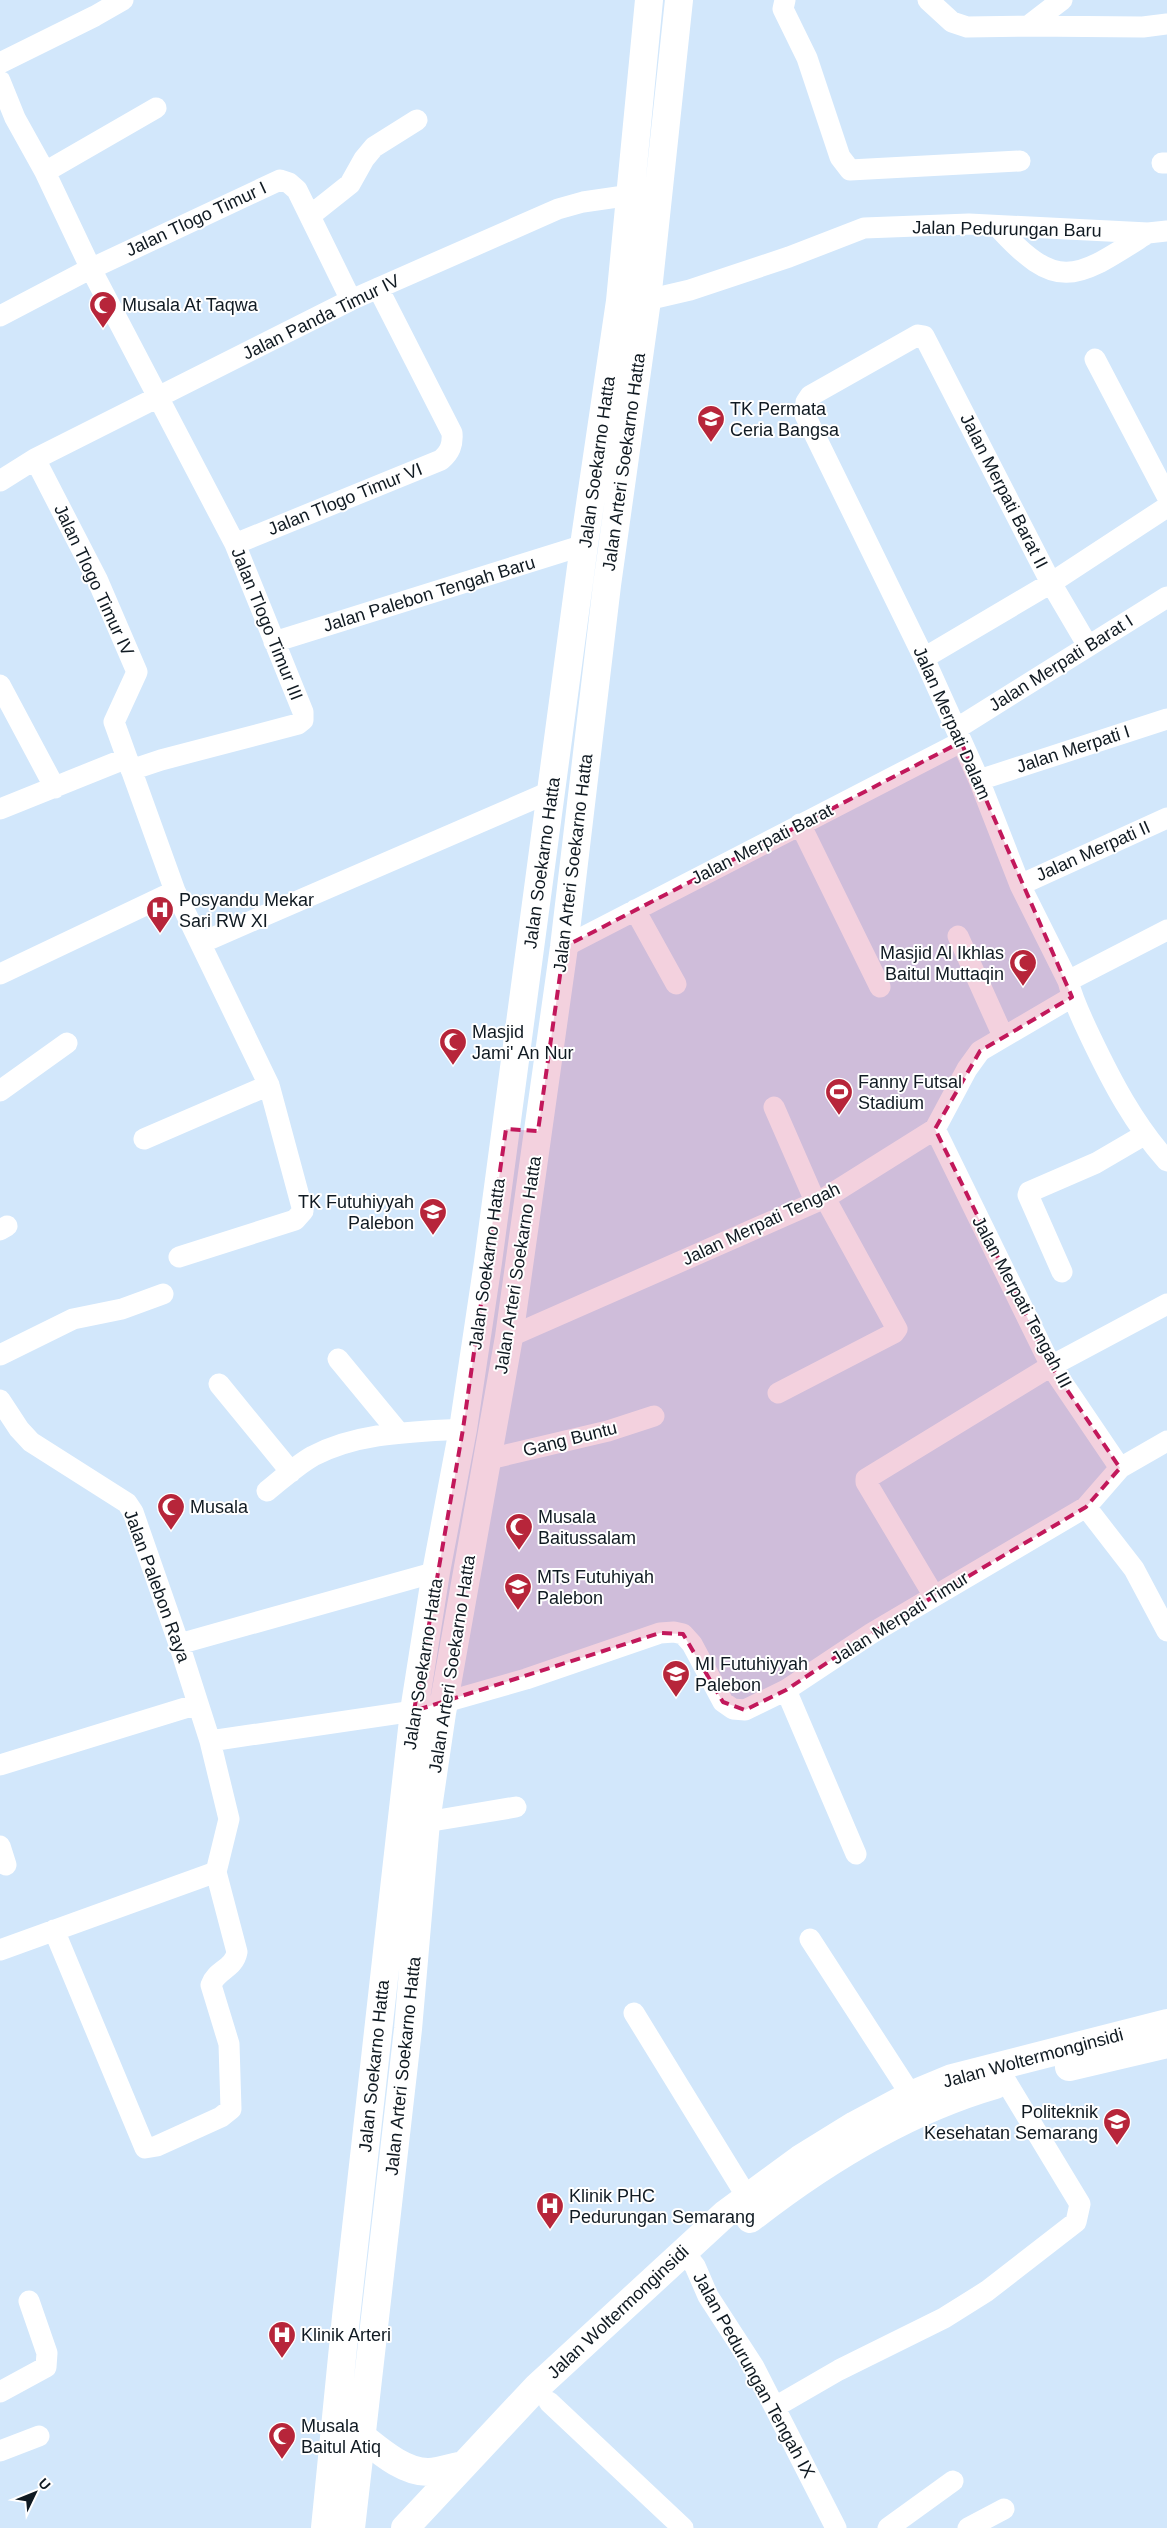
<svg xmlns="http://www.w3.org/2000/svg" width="1167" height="2528" viewBox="0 0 1167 2528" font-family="Helvetica,sans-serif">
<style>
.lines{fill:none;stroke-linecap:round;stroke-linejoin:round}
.street{stroke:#fff;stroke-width:21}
.secondary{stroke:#fff;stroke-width:28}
.primary{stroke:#fff;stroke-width:28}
.marked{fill:#c2185b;fill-opacity:0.2;stroke:#c2185b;stroke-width:4;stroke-dasharray:10 6;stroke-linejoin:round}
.labels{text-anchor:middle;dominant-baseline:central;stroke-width:4;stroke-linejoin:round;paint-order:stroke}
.street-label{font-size:18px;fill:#101a22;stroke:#fff}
.poi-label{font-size:18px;fill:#101a22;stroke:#fff;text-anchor:start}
</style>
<rect width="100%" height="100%" fill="#d2e7fb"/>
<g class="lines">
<path class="street" d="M 785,0 L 783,9 L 807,58 L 840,157 L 850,170 L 1020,161
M 928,0 L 952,22 L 967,27 L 1028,26 L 1062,0
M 1028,26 L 1143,27 L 1167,24
M 0,63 L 95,16 L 123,0
M 0,81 L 15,118 L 45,172 L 91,269 L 235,544 L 303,712 L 303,720 L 298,724 L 161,760 L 131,770
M 1162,163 L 1167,163
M 45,172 L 156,108
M 311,215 L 350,184 L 364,159 L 374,147 L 417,120
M 997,226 C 1059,295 1077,278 1148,233
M 633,300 L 647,300 L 690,290 L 789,257 L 864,228 L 969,224 L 1148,233 L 1167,231
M 0,316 L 84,272 L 280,180 L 289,183 L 297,190 L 351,300
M 1095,359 L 1167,496
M 35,459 L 97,579 L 137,672 L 114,722 L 175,891 L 269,1085 L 303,1211 L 295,1220 L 179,1257
M 0,481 L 35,459 L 351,300 L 558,209 L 583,202 L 645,193
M 235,544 L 441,460 C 450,452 453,445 452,433 L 378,288
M 274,642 L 584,545
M 1088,646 L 1051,583 L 924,336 L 918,335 L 810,396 L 806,402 L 805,415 L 924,658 L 979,780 L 1020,885 L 1068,981 C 1073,1001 1082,1019 1091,1038 C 1112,1082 1134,1124 1167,1161
M 924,658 L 1051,583 L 1167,507
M 0,685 L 55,788
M 956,729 L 1167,597
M 979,780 L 1167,719
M 0,809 L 127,758
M 800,824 L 880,987
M 1020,885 L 1167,818
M 635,910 L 676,984
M 958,936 L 1003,1036
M 201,943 L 552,791
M 564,947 L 961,742
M 0,974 L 175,891
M 1068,981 L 1167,930
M 0,1091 L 67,1043
M 774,1107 L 815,1201
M 935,1129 L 1051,1366 L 1120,1468
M 144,1139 L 269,1085
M 0,1230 L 7,1226
M 1062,1272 L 1028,1195 L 1029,1192 L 1096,1163 L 1144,1135
M 509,1337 L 825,1198 L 935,1129 L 967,1069 L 980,1051 L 1072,997
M 0,1355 L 73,1319 L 122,1309 L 163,1294
M 338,1359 L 399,1433
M 219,1384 L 291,1472
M 778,1393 L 894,1333 L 897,1329 L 825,1198
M 0,1400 L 19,1429 L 31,1442 L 127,1503 L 133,1512 L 179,1644 L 210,1741 L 229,1819 L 216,1872 L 237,1952 C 234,1969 216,1970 211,1985 L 229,2044 L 231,2109 L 221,2117 L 157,2146 L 145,2148 L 54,1930
M 485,1460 L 608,1431 L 654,1416
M 267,1491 C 282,1479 297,1465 313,1456 C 359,1432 413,1432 463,1429
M 1086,1507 L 1134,1569 L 1167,1631
M 934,1596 L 866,1482 L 866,1479 L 1051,1366 L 1167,1304
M 179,1644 L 436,1572
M 786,1690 L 856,1854
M 210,1741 L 414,1711 L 526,1679 L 660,1633 L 674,1632 L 683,1634 L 692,1644 L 723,1702 L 733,1709 L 745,1710 L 786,1690 L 872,1633 L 1086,1507 L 1120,1468 L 1167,1441
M 0,1765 L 198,1704
M 426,1822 L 516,1807
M 0,1846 L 6,1865
M 810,1939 L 911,2095
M 0,1950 L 216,1872
M 634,2013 L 747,2197
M 683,2251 L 695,2266 L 708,2296 L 754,2367 L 836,2528
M 0,2392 L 46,2367 L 47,2353 L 29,2301
M 549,2402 L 683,2528
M 775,2407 L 839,2370 L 944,2318 L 987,2291 L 1076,2222 L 1080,2204 L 996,2065
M 0,2451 L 39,2436
M 888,2528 L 953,2481
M 968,2528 L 1004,2509"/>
<path class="secondary" d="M 1069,2067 L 1167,2044
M 750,2219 C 823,2162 905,2111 995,2085
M 361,2436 C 379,2450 403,2472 428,2472 C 440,2472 452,2467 463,2465
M 405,2528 L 537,2387 L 725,2214 L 800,2159 L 855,2125 L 911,2095 L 952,2078 L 1167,2023"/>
<path class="primary" d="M 325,2528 L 346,2317 L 414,1711 L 436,1572 L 463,1429 L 488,1262 L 584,545 L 620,301 L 649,0
M 351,2528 L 408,2029 L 426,1822 L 442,1713 L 509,1337 L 538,1131 L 564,947 L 607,585 L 647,300 L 679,0"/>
</g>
<path class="marked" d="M 961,742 L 1072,997 L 980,1051 L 935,1129 L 1051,1366 L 1120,1468 L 1086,1507 L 872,1633 L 786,1690 L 745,1710 L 723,1702 L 683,1634 L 660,1633 L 414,1711 L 463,1429 L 506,1129 L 538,1131 L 564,947 Z"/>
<defs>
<symbol id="mosque-pin" viewBox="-11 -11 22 30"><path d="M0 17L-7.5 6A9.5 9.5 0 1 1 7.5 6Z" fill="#b7253a" stroke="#fff"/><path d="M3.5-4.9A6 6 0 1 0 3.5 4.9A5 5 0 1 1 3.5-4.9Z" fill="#fff"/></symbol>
<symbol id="school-pin" viewBox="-11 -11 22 30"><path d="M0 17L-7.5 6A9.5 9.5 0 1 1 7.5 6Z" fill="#b7253a" stroke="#fff"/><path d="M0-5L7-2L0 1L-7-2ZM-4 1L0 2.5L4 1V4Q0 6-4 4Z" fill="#fff"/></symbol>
<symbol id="hospital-pin" viewBox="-11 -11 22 30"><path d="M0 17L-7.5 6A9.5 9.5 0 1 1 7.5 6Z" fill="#b7253a" stroke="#fff"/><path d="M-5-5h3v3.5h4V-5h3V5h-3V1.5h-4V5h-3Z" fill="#fff"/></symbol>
<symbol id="stadium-pin" viewBox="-11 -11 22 30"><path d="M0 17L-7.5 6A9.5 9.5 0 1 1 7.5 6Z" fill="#b7253a" stroke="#fff"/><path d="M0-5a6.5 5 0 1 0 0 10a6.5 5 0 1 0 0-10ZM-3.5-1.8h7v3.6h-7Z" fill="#fff"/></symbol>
<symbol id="university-pin" viewBox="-11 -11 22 30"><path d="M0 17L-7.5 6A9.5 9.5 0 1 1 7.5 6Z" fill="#b7253a" stroke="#fff"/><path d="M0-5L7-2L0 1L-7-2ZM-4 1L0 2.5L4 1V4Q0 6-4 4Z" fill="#fff"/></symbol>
</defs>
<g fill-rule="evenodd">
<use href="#mosque-pin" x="87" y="289" width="32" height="43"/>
<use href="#school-pin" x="695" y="403" width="32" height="43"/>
<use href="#hospital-pin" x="144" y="894" width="32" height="43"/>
<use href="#mosque-pin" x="1007" y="947" width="32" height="43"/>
<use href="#mosque-pin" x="437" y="1026" width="32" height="43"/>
<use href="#stadium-pin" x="823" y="1076" width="32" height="43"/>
<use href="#school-pin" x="417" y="1196" width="32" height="43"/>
<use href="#mosque-pin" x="155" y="1491" width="32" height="43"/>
<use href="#mosque-pin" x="503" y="1511" width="32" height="43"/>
<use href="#school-pin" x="502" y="1571" width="32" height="43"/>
<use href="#school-pin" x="660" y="1658" width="32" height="43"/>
<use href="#university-pin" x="1101" y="2106" width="32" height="43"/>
<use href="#hospital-pin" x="534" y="2190" width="32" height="43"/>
<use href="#hospital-pin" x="266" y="2319" width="32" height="43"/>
<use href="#mosque-pin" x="266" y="2420" width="32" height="43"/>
</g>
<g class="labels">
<g class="street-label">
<text transform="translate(196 219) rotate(-25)">Jalan Tlogo Timur I</text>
<text transform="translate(1007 229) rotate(1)">Jalan Pedurungan Baru</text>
<text transform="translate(321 317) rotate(-26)">Jalan Panda Timur IV</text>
<text transform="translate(597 462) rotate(-82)">Jalan Soekarno Hatta</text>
<text transform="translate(624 462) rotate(-82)">Jalan Arteri Soekarno Hatta</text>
<text transform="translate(1004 491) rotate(63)">Jalan Merpati Barat II</text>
<text transform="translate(345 499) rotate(-22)">Jalan Tlogo Timur VI</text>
<text transform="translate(94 580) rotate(65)">Jalan Tlogo Timur IV</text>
<text transform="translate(429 594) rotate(-17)">Jalan Palebon Tengah Baru</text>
<text transform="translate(267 624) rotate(68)">Jalan Tlogo Timur III</text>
<text transform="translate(1061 663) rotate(-32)">Jalan Merpati Barat I</text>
<text transform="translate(952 723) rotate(66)">Jalan Merpati Dalam</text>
<text transform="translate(1073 749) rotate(-18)">Jalan Merpati I</text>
<text transform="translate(762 844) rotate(-27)">Jalan Merpati Barat</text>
<text transform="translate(1093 851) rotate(-24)">Jalan Merpati II</text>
<text transform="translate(542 863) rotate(-82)">Jalan Soekarno Hatta</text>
<text transform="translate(573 863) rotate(-83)">Jalan Arteri Soekarno Hatta</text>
<text transform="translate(761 1224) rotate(-25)">Jalan Merpati Tengah</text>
<text transform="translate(487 1264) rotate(-82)">Jalan Soekarno Hatta</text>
<text transform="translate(518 1265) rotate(-81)">Jalan Arteri Soekarno Hatta</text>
<text transform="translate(1022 1302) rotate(62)">Jalan Merpati Tengah III</text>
<text transform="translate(570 1439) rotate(-14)">Gang Buntu</text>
<text transform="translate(157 1586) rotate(70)">Jalan Palebon Raya</text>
<text transform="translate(900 1618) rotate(-32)">Jalan Merpati Timur</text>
<text transform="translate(423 1664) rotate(-81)">Jalan Soekarno Hatta</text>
<text transform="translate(452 1664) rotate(-81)">Jalan Arteri Soekarno Hatta</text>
<text transform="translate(1033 2058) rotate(-15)">Jalan Woltermonginsidi</text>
<text transform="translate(374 2066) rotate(-84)">Jalan Soekarno Hatta</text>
<text transform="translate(403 2066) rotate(-84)">Jalan Arteri Soekarno Hatta</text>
<text transform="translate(618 2312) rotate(-43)">Jalan Woltermonginsidi</text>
<text transform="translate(754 2375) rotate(61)">Jalan Pedurungan Tengah IX</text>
</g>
<g class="poi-label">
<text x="122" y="305">Musala At Taqwa</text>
<text x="730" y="409">TK Permata<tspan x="730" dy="21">Ceria Bangsa</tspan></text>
<text x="179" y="900">Posyandu Mekar<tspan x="179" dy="21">Sari RW XI</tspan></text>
<text x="1004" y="953" text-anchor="end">Masjid Al Ikhlas<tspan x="1004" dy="21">Baitul Muttaqin</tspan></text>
<text x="472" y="1032">Masjid<tspan x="472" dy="21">Jami' An Nur</tspan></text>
<text x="858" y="1082">Fanny Futsal<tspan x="858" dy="21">Stadium</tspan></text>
<text x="414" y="1202" text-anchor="end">TK Futuhiyyah<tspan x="414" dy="21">Palebon</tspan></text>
<text x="190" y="1507">Musala</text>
<text x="538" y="1517">Musala<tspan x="538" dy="21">Baitussalam</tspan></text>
<text x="537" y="1577">MTs Futuhiyah<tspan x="537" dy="21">Palebon</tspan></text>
<text x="695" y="1664">MI Futuhiyyah<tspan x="695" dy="21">Palebon</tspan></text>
<text x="1098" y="2112" text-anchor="end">Politeknik<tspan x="1098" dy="21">Kesehatan Semarang</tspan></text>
<text x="569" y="2196">Klinik PHC<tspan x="569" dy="21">Pedurungan Semarang</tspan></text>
<text x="301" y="2335">Klinik Arteri</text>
<text x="301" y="2426">Musala<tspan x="301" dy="21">Baitul Atiq</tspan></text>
</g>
</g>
<g transform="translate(35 2493) rotate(47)" stroke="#ffffff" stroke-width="4" paint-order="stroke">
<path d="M0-4L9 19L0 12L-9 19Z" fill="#101a22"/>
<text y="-8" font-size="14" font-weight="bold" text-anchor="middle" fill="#101a22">U</text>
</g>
</svg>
